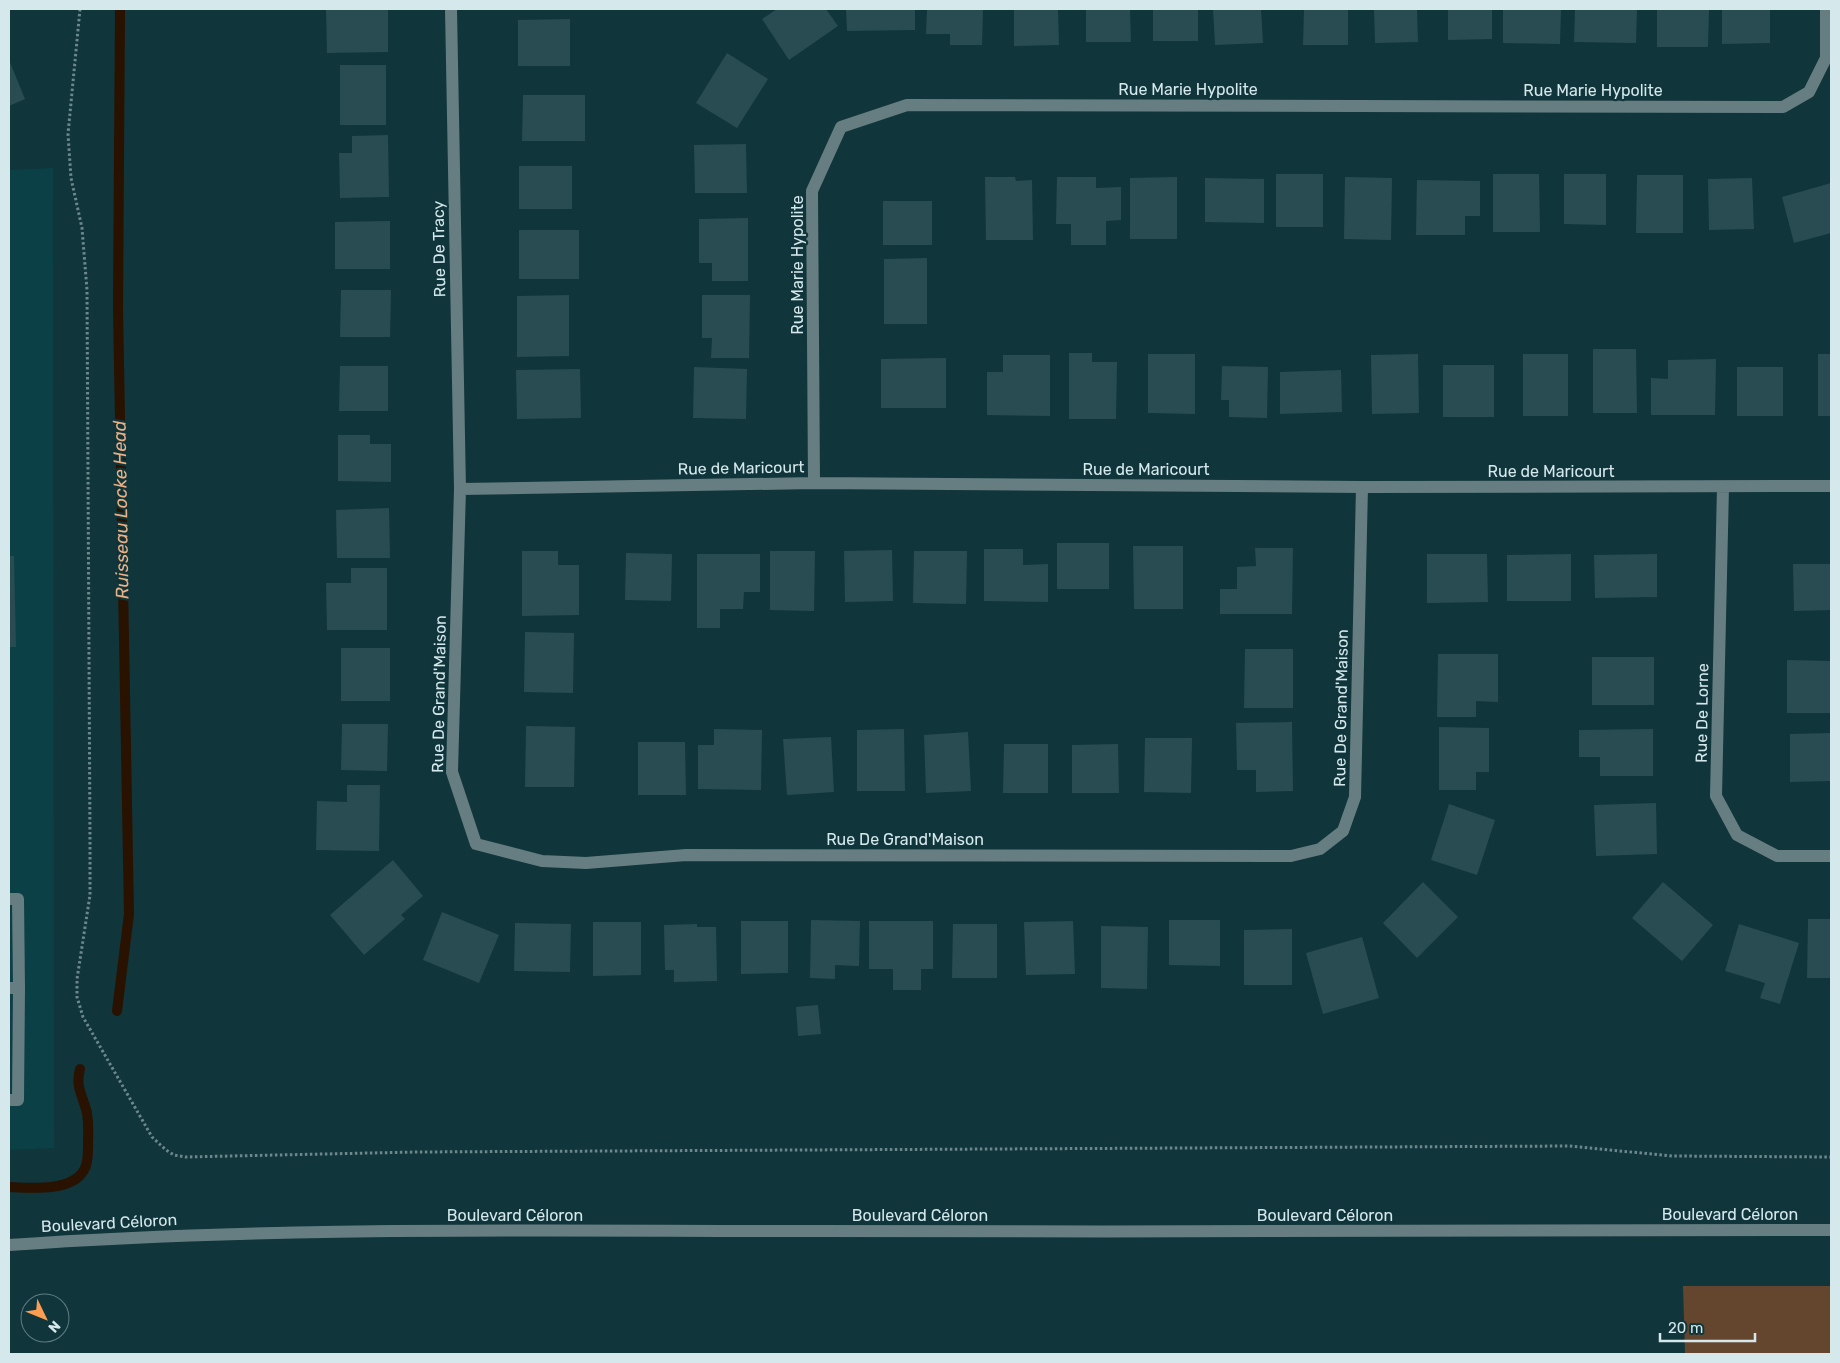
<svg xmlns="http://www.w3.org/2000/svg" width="1840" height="1363" viewBox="0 0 1840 1363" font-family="Rubik,sans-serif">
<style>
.built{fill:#0c4047}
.green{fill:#64462f}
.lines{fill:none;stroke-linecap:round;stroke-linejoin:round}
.stream{stroke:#2a1200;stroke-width:10}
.building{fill:#284c52}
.path{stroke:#6c888d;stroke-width:3;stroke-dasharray:2.5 2.5;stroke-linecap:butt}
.minor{stroke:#667e81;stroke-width:12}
.labels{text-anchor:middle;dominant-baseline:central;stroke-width:4.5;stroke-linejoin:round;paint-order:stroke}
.street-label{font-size:16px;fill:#d5e8ec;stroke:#10353b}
.water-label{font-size:18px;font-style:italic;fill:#edb083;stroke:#10353b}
</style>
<rect width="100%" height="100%" fill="#10353b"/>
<path class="built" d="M 53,168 L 54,1148 L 9,1150 L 9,170 Z"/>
<path class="green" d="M 1683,1286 L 1831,1286 L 1831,1354 L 1685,1354 Z"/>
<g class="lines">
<path class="stream" d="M 117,1011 L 129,914 L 118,309 L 120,9
M 9,1187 C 30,1188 72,1192 84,1170 C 88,1164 88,1155 88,1148 C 88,1136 89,1125 87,1113 C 83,1096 75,1087 80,1069"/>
</g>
<path class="building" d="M 326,9 L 388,9 L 388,52 L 327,53 Z
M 777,9 L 826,9 L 838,26 L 789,60 L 762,19 Z
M 846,9 L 915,9 L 915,30 L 847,31 Z
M 927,9 L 983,9 L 982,45 L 950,45 L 950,34 L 926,34 Z
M 1014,9 L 1058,9 L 1059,45 L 1014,46 Z
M 1086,9 L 1130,9 L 1131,42 L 1086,42 Z
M 1153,9 L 1198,9 L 1198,41 L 1153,41 Z
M 1213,9 L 1261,9 L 1263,43 L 1215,45 Z
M 1304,9 L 1348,9 L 1348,45 L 1303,45 Z
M 1374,9 L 1417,9 L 1418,42 L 1375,43 Z
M 1448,9 L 1492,9 L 1492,39 L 1448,40 Z
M 1503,9 L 1561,9 L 1560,44 L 1503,43 Z
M 1575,9 L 1637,9 L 1636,43 L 1574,42 Z
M 1657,9 L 1709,9 L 1708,47 L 1657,47 Z
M 1722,9 L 1770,9 L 1770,43 L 1722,44 Z
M 570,19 L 570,66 L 518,66 L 518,20 Z
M 727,53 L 768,79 L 737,128 L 696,103 Z
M 9,60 L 25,99 L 9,106 Z
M 340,65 L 386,65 L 386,125 L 340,125 Z
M 523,95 L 585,95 L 585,141 L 522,141 Z
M 388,135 L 389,197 L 340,198 L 339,153 L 352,153 L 352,136 Z
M 746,144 L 747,193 L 695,193 L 694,145 Z
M 519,166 L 572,166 L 572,209 L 519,209 Z
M 1276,174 L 1323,174 L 1323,227 L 1276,227 Z
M 1493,174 L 1539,174 L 1540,232 L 1493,232 Z
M 1564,174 L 1606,174 L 1606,225 L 1564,224 Z
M 1637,175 L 1683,175 L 1683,233 L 1636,233 Z
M 985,177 L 1015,177 L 1016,181 L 1032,180 L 1033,240 L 986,240 Z
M 1057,177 L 1096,177 L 1096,188 L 1121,187 L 1121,220 L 1106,221 L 1106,245 L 1071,245 L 1071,224 L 1056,224 Z
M 1177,177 L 1177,239 L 1130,239 L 1130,178 Z
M 1345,177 L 1392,178 L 1391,240 L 1344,239 Z
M 1205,178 L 1264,179 L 1264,223 L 1205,222 Z
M 1752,178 L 1754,229 L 1709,230 L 1708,179 Z
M 1417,180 L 1480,181 L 1480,216 L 1465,216 L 1465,235 L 1416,235 Z
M 1831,183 L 1831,233 L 1794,243 L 1782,197 Z
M 883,201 L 932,201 L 932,245 L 883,245 Z
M 748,218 L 748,281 L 712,281 L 712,263 L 699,263 L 699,219 Z
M 390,221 L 390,269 L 335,269 L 335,222 Z
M 519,230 L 579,230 L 579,279 L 519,279 Z
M 927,258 L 927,324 L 884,324 L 884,259 Z
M 341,290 L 391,290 L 390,337 L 340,337 Z
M 569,295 L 569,356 L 517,357 L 517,296 Z
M 702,295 L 750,295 L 749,358 L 711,358 L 712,338 L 702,338 Z
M 1593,349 L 1636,349 L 1637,413 L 1593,413 Z
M 1069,353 L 1092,353 L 1092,362 L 1117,362 L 1116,419 L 1069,419 Z
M 1148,354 L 1195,354 L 1195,414 L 1148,413 Z
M 1418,354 L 1419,413 L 1372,414 L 1371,355 Z
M 1523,354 L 1568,354 L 1568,416 L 1523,416 Z
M 1818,354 L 1831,354 L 1831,416 L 1818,416 Z
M 1003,355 L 1050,355 L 1050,416 L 987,415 L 987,372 L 1003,372 Z
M 946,358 L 946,408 L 881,408 L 881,359 Z
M 1716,359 L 1715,415 L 1651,415 L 1651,378 L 1668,379 L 1668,360 Z
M 1443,365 L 1494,365 L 1494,417 L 1443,417 Z
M 340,366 L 388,366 L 388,411 L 339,411 Z
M 1222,366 L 1268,367 L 1267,418 L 1229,417 L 1229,400 L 1221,400 Z
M 694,367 L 747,369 L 746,419 L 693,418 Z
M 1737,367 L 1783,367 L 1783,416 L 1737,416 Z
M 580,369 L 581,418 L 517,419 L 516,370 Z
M 1341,370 L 1342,412 L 1280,414 L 1280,372 Z
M 338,435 L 370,435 L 370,444 L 391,444 L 391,482 L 338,481 Z
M 389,508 L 390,558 L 337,558 L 336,510 Z
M 1057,543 L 1109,543 L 1109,589 L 1057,589 Z
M 1133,546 L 1183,546 L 1183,609 L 1134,609 Z
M 1255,548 L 1293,548 L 1292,614 L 1220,614 L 1220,589 L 1237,589 L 1237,567 L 1256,566 Z
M 984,549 L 1023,549 L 1023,565 L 1048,564 L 1048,602 L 984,601 Z
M 892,550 L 893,601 L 845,602 L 844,551 Z
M 522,551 L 558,551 L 558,565 L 579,565 L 579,615 L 522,616 Z
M 770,551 L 815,551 L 814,611 L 770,610 Z
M 914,551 L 967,551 L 966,604 L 913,603 Z
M 626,553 L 672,554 L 671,601 L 625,600 Z
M 697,554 L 760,554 L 760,592 L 744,592 L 743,609 L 720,609 L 720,628 L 697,628 Z
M 1427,554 L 1487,554 L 1488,602 L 1427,603 Z
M 1571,554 L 1571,601 L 1507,601 L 1507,555 Z
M 1657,554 L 1657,597 L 1595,598 L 1594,555 Z
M 9,556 L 14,556 L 16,647 L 9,647 Z
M 1793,564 L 1831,564 L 1831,610 L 1794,611 Z
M 351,568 L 387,568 L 387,630 L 327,630 L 326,583 L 351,583 Z
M 525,632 L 574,633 L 573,693 L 524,692 Z
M 341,648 L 390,648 L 390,701 L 341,701 Z
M 1245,649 L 1293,649 L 1293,708 L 1244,708 Z
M 1438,654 L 1498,654 L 1498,702 L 1476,701 L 1476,717 L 1437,717 Z
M 1592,657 L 1654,657 L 1654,705 L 1592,705 Z
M 1787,660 L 1831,661 L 1831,713 L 1787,713 Z
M 1292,722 L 1293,791 L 1256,792 L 1256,770 L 1237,770 L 1236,723 Z
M 342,724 L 388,724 L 387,771 L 341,770 Z
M 526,726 L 575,727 L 574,787 L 525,787 Z
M 1439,727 L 1489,728 L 1489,772 L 1476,772 L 1476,790 L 1439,790 Z
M 714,729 L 762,730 L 761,790 L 698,789 L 698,745 L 714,745 Z
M 904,729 L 905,791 L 857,791 L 857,730 Z
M 1653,729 L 1653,776 L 1600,776 L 1600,757 L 1579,757 L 1579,730 Z
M 968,732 L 971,791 L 926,793 L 924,735 Z
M 1831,733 L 1831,781 L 1790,782 L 1790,734 Z
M 831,737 L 834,792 L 787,795 L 783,739 Z
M 1145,738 L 1192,738 L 1191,793 L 1144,792 Z
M 638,742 L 685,742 L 686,795 L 638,795 Z
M 1004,744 L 1048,744 L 1048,793 L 1003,793 Z
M 1118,744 L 1119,793 L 1072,793 L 1072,745 Z
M 347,785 L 380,785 L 379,851 L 316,850 L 317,801 L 347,802 Z
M 1656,803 L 1657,854 L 1596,856 L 1594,805 Z
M 1449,804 L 1495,820 L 1477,875 L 1431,860 Z
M 393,860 L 423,896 L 401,915 L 405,919 L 364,955 L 330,915 Z
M 1423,882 L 1458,917 L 1417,958 L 1383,923 Z
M 1663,882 L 1713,925 L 1682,961 L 1632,918 Z
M 442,912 L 499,935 L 479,983 L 423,960 Z
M 1808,919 L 1831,919 L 1831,978 L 1807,978 Z
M 811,920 L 860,921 L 859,966 L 835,965 L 835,979 L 810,978 Z
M 1169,920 L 1220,920 L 1220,966 L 1169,965 Z
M 741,921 L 788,921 L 788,973 L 741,974 Z
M 869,921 L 933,921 L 933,969 L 921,969 L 921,990 L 893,990 L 893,969 L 869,969 Z
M 1073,921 L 1075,974 L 1026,975 L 1024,922 Z
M 593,922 L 641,922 L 641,975 L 593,976 Z
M 515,923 L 571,924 L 570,972 L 514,971 Z
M 697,924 L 697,927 L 716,927 L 717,981 L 674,982 L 674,970 L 665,970 L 664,925 Z
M 953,924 L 997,924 L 997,978 L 952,978 Z
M 1739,924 L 1799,943 L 1780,1004 L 1760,998 L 1765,983 L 1725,971 Z
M 1101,926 L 1148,927 L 1147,989 L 1101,988 Z
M 1292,929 L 1292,985 L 1244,985 L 1244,930 Z
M 1362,937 L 1379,998 L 1323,1014 L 1306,953 Z
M 818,1005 L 821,1034 L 798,1036 L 796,1007 Z"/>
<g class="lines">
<path class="path" d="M 80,9 L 68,134 L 71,178 L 82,228 L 87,290 L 90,842 L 90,895 L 77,979 L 77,997 L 83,1017 L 152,1137 L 166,1150 L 174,1155 L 185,1157 L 417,1152 L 1569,1146 L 1672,1156 L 1831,1157"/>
<path class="minor" d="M 451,9 L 460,489 L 452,772 L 476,844 L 542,861 L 586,863 L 686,855 L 1291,856 L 1320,849 L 1343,831 L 1355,797 L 1362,487
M 814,483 L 812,191 L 841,127 L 907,105 L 1783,107 L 1809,92 L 1826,58 L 1826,9
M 1723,487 L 1716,796 L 1737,835 L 1777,856 L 1831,856
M 460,489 L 814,483 L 1362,487 L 1831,486
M 9,899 L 18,899 L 19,988
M 9,988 L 19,988 L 18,1100 L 9,1100
M 9,1245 C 274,1226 540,1231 805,1231 C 1147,1232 1489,1231 1831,1230"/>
</g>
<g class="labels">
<g class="street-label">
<text x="1188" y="89">Rue Marie Hypolite</text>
<text x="1593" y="90">Rue Marie Hypolite</text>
<text transform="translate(439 249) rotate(-91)">Rue De Tracy</text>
<text transform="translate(797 265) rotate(-90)">Rue Marie Hypolite</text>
<text transform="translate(741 468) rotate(-1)">Rue de Maricourt</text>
<text x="1146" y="469">Rue de Maricourt</text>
<text x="1551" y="471">Rue de Maricourt</text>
<text transform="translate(439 694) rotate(-89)">Rue De Grand'Maison</text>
<text transform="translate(1341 708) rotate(-89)">Rue De Grand'Maison</text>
<text transform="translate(1702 713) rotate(-89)">Rue De Lorne</text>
<text x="905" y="839">Rue De Grand'Maison</text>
<text x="1730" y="1214">Boulevard Céloron</text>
<text x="515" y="1215">Boulevard Céloron</text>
<text x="920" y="1215">Boulevard Céloron</text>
<text x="1325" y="1215">Boulevard Céloron</text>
<text transform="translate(109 1223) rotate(-3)">Boulevard Céloron</text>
</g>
<g class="water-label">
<text transform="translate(121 510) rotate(-91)">Ruisseau Locke Head</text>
</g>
</g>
<rect width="1840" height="1363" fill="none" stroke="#d5e8ec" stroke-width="20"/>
<g transform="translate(45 1318) rotate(133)"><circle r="24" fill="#10353b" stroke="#5f7d82"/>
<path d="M0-4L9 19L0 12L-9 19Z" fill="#fb9e51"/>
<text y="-8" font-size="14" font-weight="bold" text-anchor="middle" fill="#d5e8ec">N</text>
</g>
<path d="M1660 1333v8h95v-8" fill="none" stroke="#d5e8ec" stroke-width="2.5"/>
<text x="1668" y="1333" font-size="15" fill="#d5e8ec" stroke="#10353b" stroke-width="4" paint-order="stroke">20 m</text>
</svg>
